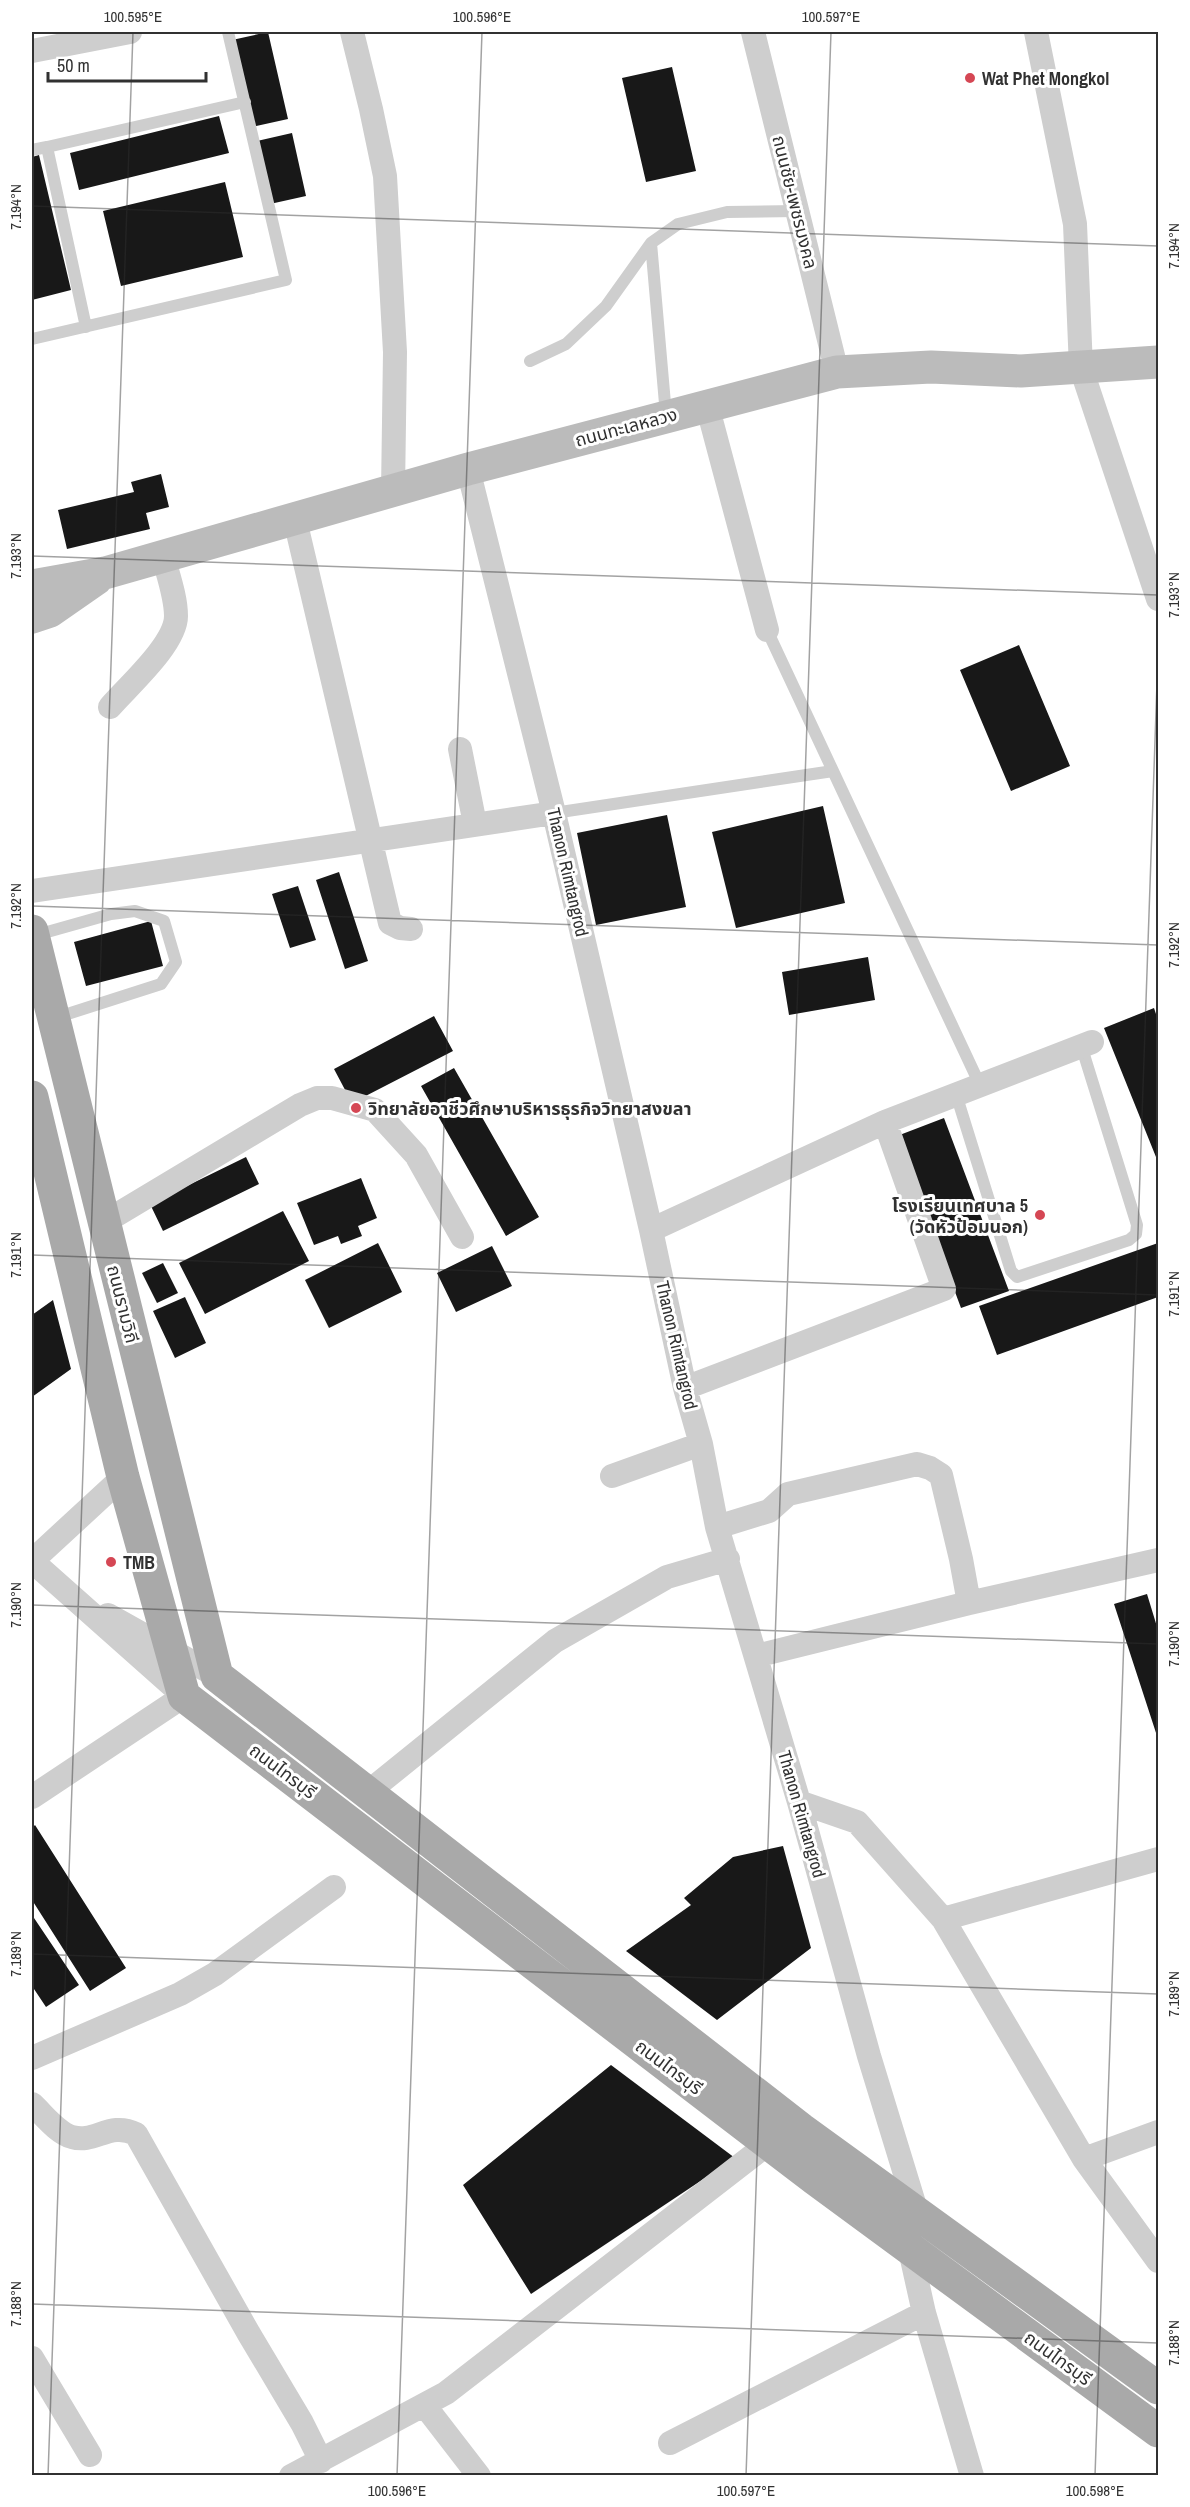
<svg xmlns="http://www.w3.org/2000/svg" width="1190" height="2507" viewBox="0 0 1190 2507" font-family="'Archivo Narrow','Noto Sans Thai',sans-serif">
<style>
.building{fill:#181818}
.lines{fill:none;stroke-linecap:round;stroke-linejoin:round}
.service{stroke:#cecece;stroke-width:12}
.minor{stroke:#cecece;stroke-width:24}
.secondary{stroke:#bbb;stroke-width:33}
.primary{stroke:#a9a9a9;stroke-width:33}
.ticks{fill:none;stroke:#313131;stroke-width:1.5;stroke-opacity:0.45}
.poi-dot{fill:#d54754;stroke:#fff;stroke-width:2}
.labels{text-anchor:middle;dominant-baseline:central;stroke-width:6;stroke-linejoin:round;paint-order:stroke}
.poi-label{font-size:18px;font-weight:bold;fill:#313131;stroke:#fff;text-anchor:start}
.street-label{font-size:18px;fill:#313131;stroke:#fff}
.neatline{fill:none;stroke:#313131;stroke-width:2}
.ticks-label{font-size:15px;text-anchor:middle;fill:#313131}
</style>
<rect width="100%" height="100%" fill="#fff"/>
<path class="building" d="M 268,32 L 288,119 L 252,127 L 232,40 Z
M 672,67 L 696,171 L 646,182 L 622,78 Z
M 219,116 L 229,153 L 79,190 L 70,153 Z
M 292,133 L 306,196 L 270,204 L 257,141 Z
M 39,155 L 71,290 L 32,300 L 32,157 Z
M 225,182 L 243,257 L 121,286 L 103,211 Z
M 161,474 L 169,507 L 146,513 L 150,529 L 67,549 L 58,510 L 134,492 L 131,482 Z
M 1019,645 L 1070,766 L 1011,791 L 960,670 Z
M 823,806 L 845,903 L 736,928 L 712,832 Z
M 667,815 L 686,907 L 596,925 L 577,833 Z
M 339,872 L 368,961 L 345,969 L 316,880 Z
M 298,886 L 316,940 L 290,948 L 272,894 Z
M 151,921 L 163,966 L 86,986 L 74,942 Z
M 868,957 L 875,1000 L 789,1015 L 782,972 Z
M 1154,1008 L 1158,1020 L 1158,1162 L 1104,1028 Z
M 434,1016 L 453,1051 L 352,1103 L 334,1069 Z
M 454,1068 L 539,1217 L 506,1236 L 421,1086 Z
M 944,1118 L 1009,1291 L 961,1308 L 897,1136 Z
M 246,1157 L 259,1184 L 163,1231 L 150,1204 Z
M 361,1178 L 377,1218 L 358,1226 L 362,1236 L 341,1244 L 338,1236 L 314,1245 L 297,1203 Z
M 283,1211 L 309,1261 L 205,1314 L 179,1263 Z
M 378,1243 L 402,1292 L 329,1328 L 305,1280 Z
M 1158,1243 L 1158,1297 L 997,1355 L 979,1306 Z
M 492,1246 L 512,1286 L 456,1312 L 437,1273 Z
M 163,1263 L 178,1293 L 157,1303 L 142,1273 Z
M 185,1297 L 206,1343 L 175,1358 L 153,1311 Z
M 53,1300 L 71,1369 L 32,1397 L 32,1315 Z
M 1147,1594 L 1158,1630 L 1158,1739 L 1114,1604 Z
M 35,1825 L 126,1968 L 90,1991 L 32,1900 L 32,1828 Z
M 783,1846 L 811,1948 L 717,2020 L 626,1951 L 691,1905 L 684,1898 L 733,1857 Z
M 32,1915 L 79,1985 L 46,2007 L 32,1986 Z
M 611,2065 L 735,2158 L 531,2294 L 463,2185 Z"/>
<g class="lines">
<path class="service" d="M 32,150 L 47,147
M 651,243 L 666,415
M 86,327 L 47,147 L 245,102
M 32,339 L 286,280 L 228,32
M 530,361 L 566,344 L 606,306 L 651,243 L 678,224 L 727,212 L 797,211
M 767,630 L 980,1085
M 554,813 L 833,771
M 33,936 L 111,914 L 135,911 L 164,921 L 176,962 L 161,984 L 55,1018
M 956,1094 L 1011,1271 L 1017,1277 L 1129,1240 L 1136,1234 L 1137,1225 L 1081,1045"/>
<path class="minor" d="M 352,32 L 371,109 L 385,176 L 395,352 L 393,491
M 753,32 L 837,372
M 1036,32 L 1075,224 L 1081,368 L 1158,599
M 32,51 L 130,32
M 707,405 L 767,630
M 468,469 L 554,813 L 651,1230 L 685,1388 L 701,1444 L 717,1527 L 799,1802 L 869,2056 L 917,2213
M 295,520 L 390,923 L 400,928 L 411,929
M 110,707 C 128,686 176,644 176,616 C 176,597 168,575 163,556
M 460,749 L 475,824
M 32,891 L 554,813
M 103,1223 L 300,1105 L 317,1098 L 332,1098 L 375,1110 L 416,1155 L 462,1237
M 651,1230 L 885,1122 L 1092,1042
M 685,1388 L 944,1289 L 885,1122
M 612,1476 L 701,1444
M 717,1527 L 769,1511 L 788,1494 L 917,1464 L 930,1468 L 941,1475 L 961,1559 L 969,1603
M 32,1561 L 184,1696 L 32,1797
M 32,1561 L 123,1477
M 108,1615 L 217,1676
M 756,1656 L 969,1603 L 1158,1560
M 367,1793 L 555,1641 L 667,1577 L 728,1559
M 799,1802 L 857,1822 L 943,1919 L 1084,2159 L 1158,2261
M 943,1919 L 1158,1859
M 32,2058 L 180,1994 L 215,1974 L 334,1887
M 32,2104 C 43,2114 57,2133 72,2137 C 95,2144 109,2121 136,2134 L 249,2334 L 302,2423 L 321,2461
M 1084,2159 L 1158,2132
M 910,2250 L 924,2313 L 972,2476
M 32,2358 L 90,2455
M 425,2406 L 479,2476
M 670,2443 L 924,2313
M 291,2476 L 446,2393 L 769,2143"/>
<path class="secondary" d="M 32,586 L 105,573 L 468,469 L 837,372 L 931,367 L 1021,371 L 1158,362
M 32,617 L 50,611 L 96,579"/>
<path class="primary" d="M 32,931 L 217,1676
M 32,1097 L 123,1477 L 184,1696
M 217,1676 L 801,2129 L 1158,2388
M 184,1696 L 815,2179 L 1158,2431"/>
</g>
<path class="ticks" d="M 32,206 L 1158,246M 32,556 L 1158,595M 32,906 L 1158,945M 32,1255 L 1158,1295M 32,1605 L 1158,1644M 32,1954 L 1158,1994M 32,2304 L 1158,2343M 48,2476 L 133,32M 397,2476 L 482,32M 746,2476 L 831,32M 1095,2476 L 1158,654"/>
<g class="poi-dot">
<circle cx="970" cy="78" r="6"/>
<circle cx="356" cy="1108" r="6"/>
<circle cx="1040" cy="1215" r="6"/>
<circle cx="111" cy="1562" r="6"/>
</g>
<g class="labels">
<g class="poi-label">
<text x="982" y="78">Wat Phet Mongkol</text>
<text x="368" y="1108">วิทยาลัยอาชีวศึกษาบริหารธุรกิจวิทยาสงขลา</text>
<text x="1028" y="1205" text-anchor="end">โรงเรียนเทศบาล 5<tspan x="1028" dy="21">(วัดหัวป้อมนอก)</tspan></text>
<text x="123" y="1562">TMB</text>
</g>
<g class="street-label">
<text transform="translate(795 202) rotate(76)">ถนนชัย-เพชรมงคล</text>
<text transform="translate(626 427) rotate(-15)">ถนนทะเลหลวง</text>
<text transform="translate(568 872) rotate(77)">Thanon Rimtangrod</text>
<text transform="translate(123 1304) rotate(76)">ถนนรามวิถี</text>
<text transform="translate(677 1345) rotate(77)">Thanon Rimtangrod</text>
<text transform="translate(283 1771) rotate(37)">ถนนไทรบุรี</text>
<text transform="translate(802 1814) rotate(74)">Thanon Rimtangrod</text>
<text transform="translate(669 2067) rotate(37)">ถนนไทรบุรี</text>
<text transform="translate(1058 2358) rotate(36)">ถนนไทรบุรี</text>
</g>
</g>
<rect width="1190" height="2507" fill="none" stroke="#ffffff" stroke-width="66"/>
<path d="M48 72v9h158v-9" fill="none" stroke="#313131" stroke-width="3"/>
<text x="57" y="72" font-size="18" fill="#313131" stroke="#ffffff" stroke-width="4.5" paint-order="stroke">50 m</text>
<rect x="33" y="33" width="1124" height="2441" class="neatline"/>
<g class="ticks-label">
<text x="133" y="22">100.595°E</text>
<text x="482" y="22">100.596°E</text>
<text x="831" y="22">100.597°E</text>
<text transform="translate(16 207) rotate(-90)" y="5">7.194°N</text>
<text transform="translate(1174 246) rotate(-90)" y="5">7.194°N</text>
<text transform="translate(16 556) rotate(-90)" y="5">7.193°N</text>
<text transform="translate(1174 595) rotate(-90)" y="5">7.193°N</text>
<text transform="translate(16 906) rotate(-90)" y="5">7.192°N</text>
<text transform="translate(1174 945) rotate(-90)" y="5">7.192°N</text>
<text transform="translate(16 1255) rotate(-90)" y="5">7.191°N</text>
<text transform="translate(1174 1294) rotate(-90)" y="5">7.191°N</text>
<text transform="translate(16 1605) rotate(-90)" y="5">7.190°N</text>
<text transform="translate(1174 1644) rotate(-90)" y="5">7.190°N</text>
<text transform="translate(16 1954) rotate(-90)" y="5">7.189°N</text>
<text transform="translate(1174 1994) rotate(-90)" y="5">7.189°N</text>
<text transform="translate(16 2304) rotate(-90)" y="5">7.188°N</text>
<text transform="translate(1174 2343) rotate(-90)" y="5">7.188°N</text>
<text x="397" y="2496">100.596°E</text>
<text x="746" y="2496">100.597°E</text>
<text x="1095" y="2496">100.598°E</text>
</g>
</svg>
